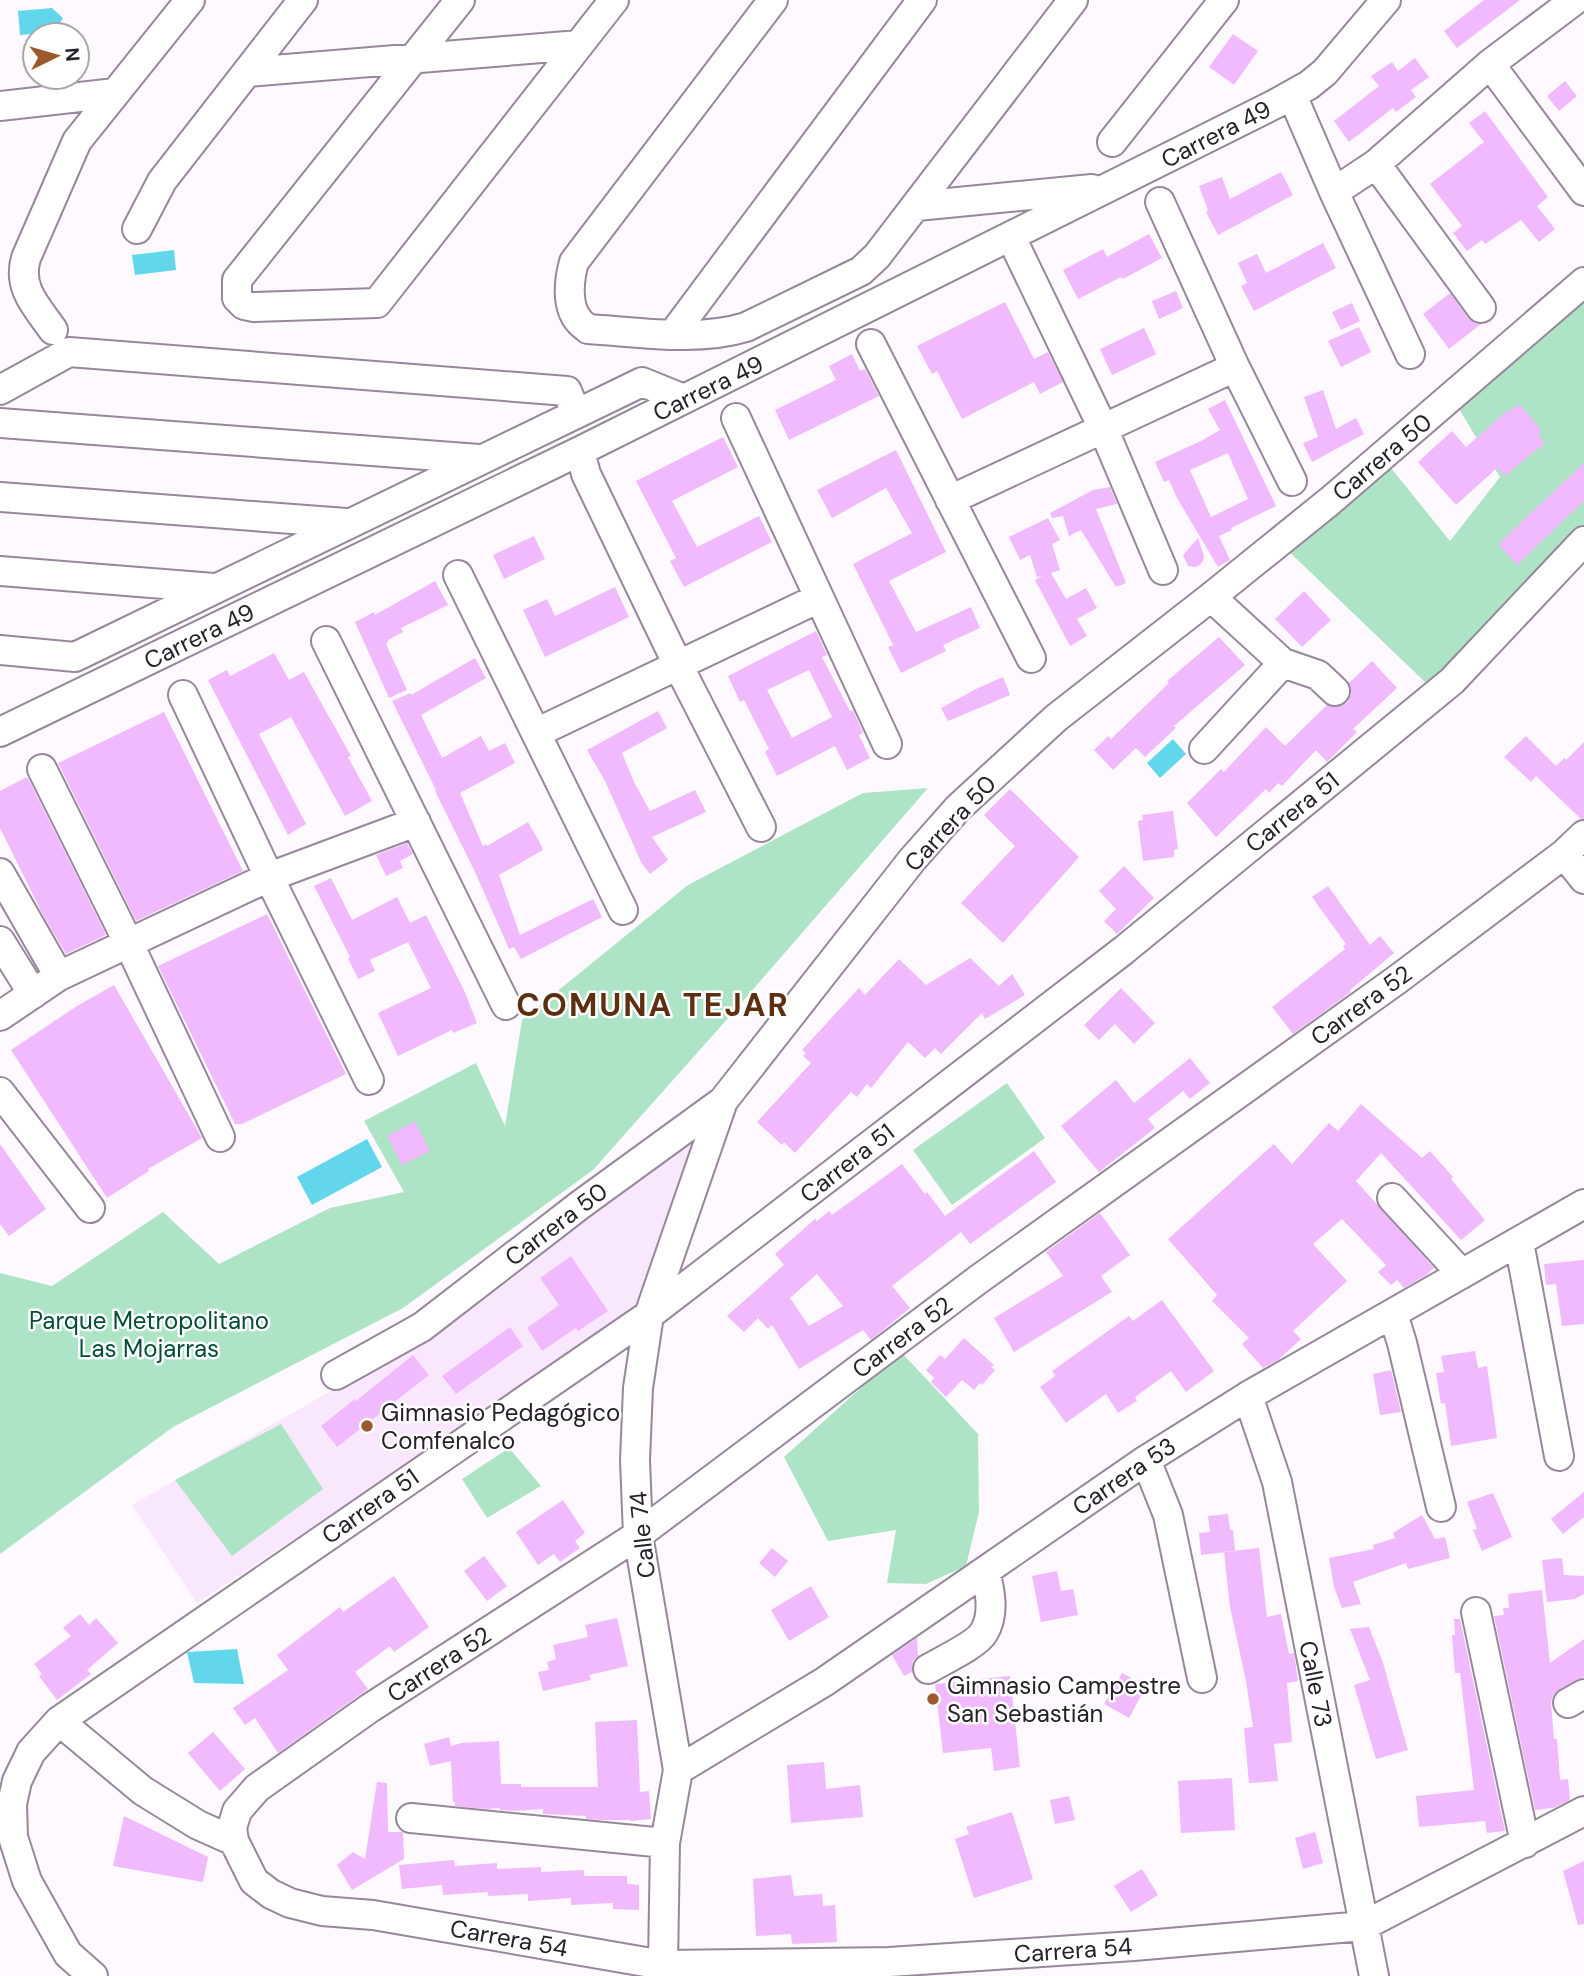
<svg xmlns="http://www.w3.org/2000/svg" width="1584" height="1976" viewBox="0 0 1584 1976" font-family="'DM Sans',sans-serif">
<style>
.built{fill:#f9e7fd}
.green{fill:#aee4c6}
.water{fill:#62d7ec}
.building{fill:#f1bafe;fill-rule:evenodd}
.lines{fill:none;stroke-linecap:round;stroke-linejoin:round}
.minor-casing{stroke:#97879a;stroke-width:32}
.minor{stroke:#fff;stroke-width:28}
.poi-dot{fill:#9e582e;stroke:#fff;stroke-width:2.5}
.labels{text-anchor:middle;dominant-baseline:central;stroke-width:5;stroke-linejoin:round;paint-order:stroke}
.street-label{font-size:24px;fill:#262028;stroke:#fff}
.park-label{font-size:24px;fill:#004d31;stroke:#fff}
.poi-label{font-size:24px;fill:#262028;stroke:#fff;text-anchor:start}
.district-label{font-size:32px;font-weight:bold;letter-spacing:2px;fill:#5d2e10;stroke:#fff}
</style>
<rect width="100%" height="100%" fill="#fdf9fe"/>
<path class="built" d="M 702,1131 L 640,1311 L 197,1603 L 132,1505 L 406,1348 Z"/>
<path class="green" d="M 1584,273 L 1584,528 L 1427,684 L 1279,542 L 1382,457 L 1450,541 L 1500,477 L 1447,389 Z
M 928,788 L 722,1025 L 593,1170 L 403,1308 L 173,1427 L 0,1554 L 0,1273 L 52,1286 L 163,1212 L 219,1264 L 330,1208 L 404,1192 L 364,1121 L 476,1063 L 505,1126 L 522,1020 L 688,885 L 863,793 Z
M 1007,1083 L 1045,1138 L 952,1205 L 913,1150 Z
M 901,1352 L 978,1434 L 979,1512 L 966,1566 L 926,1584 L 887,1583 L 896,1530 L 828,1541 L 784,1457 Z
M 281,1424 L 323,1489 L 232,1556 L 175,1480 Z
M 509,1448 L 541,1486 L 487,1518 L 462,1479 Z"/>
<path class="water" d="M 52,8 L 63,18 L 55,32 L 20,35 L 18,11 Z
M 174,250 L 176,270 L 135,275 L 132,255 Z
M 1173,739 L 1186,754 L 1160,778 L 1147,763 Z
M 367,1139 L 382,1167 L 312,1205 L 297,1177 Z
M 237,1649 L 244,1684 L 194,1683 L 187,1652 Z"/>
<path class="building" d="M 1484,0 L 1520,0 L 1457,48 L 1444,31 Z
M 1233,34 L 1258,51 L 1234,85 L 1209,67 Z
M 1415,58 L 1429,77 L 1411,90 L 1416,97 L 1396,112 L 1393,108 L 1349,142 L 1334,121 L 1379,86 L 1371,76 L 1392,62 L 1398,71 Z
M 1565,81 L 1577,96 L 1559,111 L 1547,96 Z
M 1485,111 L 1548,197 L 1537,206 L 1555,229 L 1539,242 L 1521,220 L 1485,244 L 1482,240 L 1467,251 L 1453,233 L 1462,226 L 1430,184 L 1484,142 L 1469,123 Z
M 1281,172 L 1293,195 L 1218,235 L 1206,212 L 1208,210 L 1199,186 L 1222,177 L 1230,199 Z
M 1149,234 L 1162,258 L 1123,279 L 1121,277 L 1078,299 L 1063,270 L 1103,249 L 1107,257 Z
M 1323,243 L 1336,268 L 1254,311 L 1241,286 L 1247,283 L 1238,263 L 1257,254 L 1266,273 Z
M 1176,291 L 1183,308 L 1159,319 L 1152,301 Z
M 1450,293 L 1468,318 L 1474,323 L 1481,324 L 1449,349 L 1423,314 Z
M 1005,302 L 1034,359 L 1048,352 L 1063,382 L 1040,394 L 1034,382 L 962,419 L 937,371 L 932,374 L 917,346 Z
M 1352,303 L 1360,321 L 1341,330 L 1332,312 Z
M 1359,327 L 1371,352 L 1341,367 L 1328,341 Z
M 1144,328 L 1156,354 L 1112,375 L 1100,349 Z
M 852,354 L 860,371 L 865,369 L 879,396 L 789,440 L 775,410 L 836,380 L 829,366 Z
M 1323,390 L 1336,429 L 1356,418 L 1364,434 L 1312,462 L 1303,443 L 1318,437 L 1304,397 Z
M 1225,400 L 1276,506 L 1231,528 L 1232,530 L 1219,536 L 1230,560 L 1218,567 L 1177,498 L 1169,480 L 1164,482 L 1155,462 L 1201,441 L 1220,430 L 1208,409 ZM 1228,453 L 1248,499 L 1211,517 L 1190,470 Z
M 1519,404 L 1542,431 L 1538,435 L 1545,443 L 1505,476 L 1497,468 L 1456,505 L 1418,462 L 1452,431 L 1466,447 L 1509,409 L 1511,411 Z
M 723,437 L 738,467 L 672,501 L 697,547 L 759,516 L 772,542 L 684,587 L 670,561 L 676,558 L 636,481 Z
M 896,450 L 946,552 L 889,581 L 916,632 L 971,607 L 980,628 L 943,645 L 946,651 L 901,673 L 888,647 L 893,645 L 853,564 L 912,533 L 886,488 L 832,518 L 817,490 Z
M 1584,463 L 1584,501 L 1517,565 L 1498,544 Z
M 1110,487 L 1117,504 L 1096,509 L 1126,583 L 1116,587 L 1081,530 L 1069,536 L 1063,516 L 1052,518 L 1050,513 L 1093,490 Z
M 1048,518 L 1060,540 L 1052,544 L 1060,570 L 1051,573 L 1066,599 L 1086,588 L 1097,608 L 1077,619 L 1087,636 L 1070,646 L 1035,580 L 1042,576 L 1037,577 L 1030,555 L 1020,560 L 1009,537 Z
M 534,536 L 545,559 L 504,579 L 493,555 Z
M 1198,538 L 1204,556 L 1203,561 L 1200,565 L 1195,567 L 1188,566 L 1183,555 Z
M 435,581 L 448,605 L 401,628 L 403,632 L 388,640 L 388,642 L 386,644 L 407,690 L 389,698 L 355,622 L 374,612 L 375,615 Z
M 615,587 L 629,617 L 545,657 L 523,610 L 547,599 L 555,616 Z
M 1304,591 L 1331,620 L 1302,647 L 1275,619 Z
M 816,631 L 827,655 L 822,657 L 850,711 L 853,710 L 863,733 L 859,735 L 870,758 L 847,770 L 835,746 L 777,776 L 765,752 L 769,749 L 744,700 L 740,702 L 728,676 ZM 809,670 L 832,717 L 792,738 L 767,690 Z
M 1219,637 L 1245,665 L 1174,726 L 1176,728 L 1145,757 L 1136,748 L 1113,770 L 1094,750 L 1108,736 L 1111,739 L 1169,683 L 1167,681 Z
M 274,653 L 289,680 L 304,672 L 351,756 L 348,757 L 372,801 L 345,816 L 291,717 L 259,734 L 306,824 L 288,835 L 208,680 L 227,670 L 230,676 Z
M 475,658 L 486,678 L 421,715 L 442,758 L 481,736 L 489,751 L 505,743 L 515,763 L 460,793 L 483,846 L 486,844 L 487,846 L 528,822 L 540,843 L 543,850 L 499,875 L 520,935 L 593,899 L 602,917 L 521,959 L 514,947 L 509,949 L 475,872 L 435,791 L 436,790 L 392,701 L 411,693 L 411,695 Z
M 1372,661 L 1397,688 L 1353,729 L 1357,732 L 1327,762 L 1316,750 L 1282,786 L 1278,783 L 1269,793 L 1266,789 L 1216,837 L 1187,803 L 1221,769 L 1224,772 L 1266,727 L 1285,746 L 1327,705 L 1339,707 L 1347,703 L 1351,694 L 1349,683 Z
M 1003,677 L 1010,695 L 948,721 L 941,708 L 978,688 Z
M 658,711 L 667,728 L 622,753 L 634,782 L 650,811 L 695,790 L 706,812 L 652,837 L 668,860 L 650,874 L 641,862 L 605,781 L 587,750 Z
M 164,712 L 243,871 L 136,921 L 58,763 Z
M 1526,736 L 1556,766 L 1564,758 L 1566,760 L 1584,742 L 1584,819 L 1581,819 L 1536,776 L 1531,782 L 1504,757 Z
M 25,778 L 28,778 L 106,935 L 66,954 L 43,915 L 0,828 L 0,791 Z
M 1010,789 L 1079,857 L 1003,943 L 961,903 L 1015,846 L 984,815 Z
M 1173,811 L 1178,849 L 1174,850 L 1174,857 L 1143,861 L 1138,821 L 1143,820 L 1142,815 Z
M 407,843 L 413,854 L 400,861 L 403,868 L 386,876 L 376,855 Z
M 1124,866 L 1154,898 L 1117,934 L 1104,921 L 1116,909 L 1099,891 Z
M 331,878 L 352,920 L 397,897 L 410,923 L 426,915 L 464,990 L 477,1023 L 453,1033 L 452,1030 L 398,1056 L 378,1013 L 431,988 L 408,942 L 370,960 L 375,971 L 358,979 L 348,958 L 350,957 L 314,886 Z
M 1328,886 L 1370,945 L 1380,936 L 1394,953 L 1350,990 L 1351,992 L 1293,1034 L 1272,1007 L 1345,949 L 1343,946 L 1346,944 L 1312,897 Z
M 267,914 L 346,1074 L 242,1124 L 235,1124 L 158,966 Z
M 970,958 L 999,986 L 1012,974 L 1025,995 L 985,1019 L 982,1013 L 941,1054 L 935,1048 L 925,1058 L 908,1042 L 871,1088 L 867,1084 L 857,1097 L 851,1092 L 795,1153 L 784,1142 L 782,1145 L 757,1122 L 811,1063 L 803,1056 L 806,1053 L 802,1050 L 859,988 L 865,995 L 899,959 L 926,985 Z
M 114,985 L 202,1138 L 148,1169 L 149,1171 L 107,1198 L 11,1050 L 77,1006 Z
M 1121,988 L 1155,1023 L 1134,1044 L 1115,1024 L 1099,1040 L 1084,1025 Z
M 1190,1058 L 1210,1083 L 1190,1099 L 1183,1091 L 1148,1119 L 1155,1128 L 1099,1172 L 1061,1126 L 1116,1080 L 1134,1103 Z
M 1361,1104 L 1422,1158 L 1430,1151 L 1453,1177 L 1451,1179 L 1485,1220 L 1461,1240 L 1381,1153 L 1356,1181 L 1434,1268 L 1426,1275 L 1404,1288 L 1397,1280 L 1391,1285 L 1378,1272 L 1386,1265 L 1342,1219 L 1313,1244 L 1347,1281 L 1293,1331 L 1301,1339 L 1278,1360 L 1263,1368 L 1242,1344 L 1249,1338 L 1212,1301 L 1217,1295 L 1168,1239 L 1274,1144 L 1292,1164 L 1329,1123 L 1338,1131 Z
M 415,1121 L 430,1151 L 402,1165 L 387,1136 Z
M 0,1144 L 46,1209 L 9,1236 L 0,1224 Z
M 1034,1151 L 1056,1182 L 970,1244 L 961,1232 L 892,1286 L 910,1308 L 871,1340 L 863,1330 L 799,1369 L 772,1325 L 768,1329 L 758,1318 L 744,1332 L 727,1316 L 784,1265 L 775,1254 L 815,1219 L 817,1221 L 829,1211 L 832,1215 L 902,1164 L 925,1194 L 927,1192 L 945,1216 ZM 817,1274 L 843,1306 L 809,1326 L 790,1298 Z
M 1100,1213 L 1130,1255 L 1101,1276 L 1112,1292 L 1014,1352 L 994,1318 L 1063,1276 L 1046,1252 Z
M 571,1256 L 608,1311 L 578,1331 L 576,1328 L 542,1351 L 527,1328 L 559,1305 L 540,1278 Z
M 1584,1260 L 1584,1324 L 1562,1326 L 1556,1284 L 1546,1285 L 1544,1264 Z
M 1162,1300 L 1214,1371 L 1186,1392 L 1171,1371 L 1135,1397 L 1137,1401 L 1118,1413 L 1106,1394 L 1066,1423 L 1040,1387 L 1055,1376 L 1052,1371 L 1129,1316 L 1133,1321 Z
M 510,1327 L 523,1346 L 456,1394 L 442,1376 Z
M 964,1338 L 994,1365 L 991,1367 L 995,1370 L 982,1385 L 980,1383 L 974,1390 L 962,1380 L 946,1397 L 931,1382 L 934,1378 L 926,1370 L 940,1355 L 945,1359 Z
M 1475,1351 L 1478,1368 L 1487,1366 L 1497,1438 L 1451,1446 L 1445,1403 L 1441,1404 L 1436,1373 L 1444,1372 L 1441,1356 Z
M 413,1355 L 429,1375 L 337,1447 L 321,1426 L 355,1399 L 356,1401 Z
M 1391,1370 L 1401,1412 L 1380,1415 L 1373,1374 Z
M 1584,1492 L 1584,1517 L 1563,1534 L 1551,1519 Z
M 1493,1493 L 1512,1537 L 1482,1551 L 1473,1530 L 1477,1529 L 1467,1502 Z
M 563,1500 L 585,1533 L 575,1541 L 580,1548 L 560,1562 L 554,1554 L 538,1565 L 516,1532 Z
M 1228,1514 L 1230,1530 L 1233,1530 L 1235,1551 L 1201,1555 L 1199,1533 L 1210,1532 L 1208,1516 Z
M 1422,1515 L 1435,1539 L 1445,1537 L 1450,1558 L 1408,1569 L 1406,1563 L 1353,1582 L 1361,1604 L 1342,1608 L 1334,1587 L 1329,1558 L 1374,1549 L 1373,1545 L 1395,1538 L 1393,1533 Z
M 772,1548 L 788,1561 L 775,1577 L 759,1563 Z
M 1259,1548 L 1267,1617 L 1281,1614 L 1289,1654 L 1294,1653 L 1298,1681 L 1287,1683 L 1292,1742 L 1274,1744 L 1278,1781 L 1249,1783 L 1244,1728 L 1253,1727 L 1246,1681 L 1230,1607 L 1224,1552 Z
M 484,1556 L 507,1586 L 487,1601 L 464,1571 Z
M 1562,1558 L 1564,1575 L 1584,1576 L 1584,1594 L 1575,1599 L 1547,1602 L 1542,1560 Z
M 1057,1571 L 1061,1591 L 1073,1589 L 1078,1615 L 1041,1622 L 1032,1576 Z
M 394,1576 L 429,1627 L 394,1652 L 390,1646 L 355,1672 L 368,1689 L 278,1753 L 255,1718 L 245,1725 L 233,1708 L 288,1670 L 277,1655 L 340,1607 L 343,1612 Z
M 811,1586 L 829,1617 L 789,1641 L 771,1610 Z
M 1542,1590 L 1550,1663 L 1584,1639 L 1584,1677 L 1576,1680 L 1560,1689 L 1554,1694 L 1551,1702 L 1554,1739 L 1557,1739 L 1560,1780 L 1568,1779 L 1570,1800 L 1553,1808 L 1535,1810 L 1494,1616 L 1504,1615 L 1503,1608 L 1509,1608 L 1508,1594 Z
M 80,1614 L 89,1625 L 96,1618 L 118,1643 L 87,1670 L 91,1674 L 57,1700 L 39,1676 L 42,1674 L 34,1664 L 71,1636 L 63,1628 Z
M 617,1618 L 628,1666 L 589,1675 L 591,1680 L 543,1691 L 538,1672 L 549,1670 L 547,1662 L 556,1659 L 553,1645 L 588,1637 L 585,1625 Z
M 1454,1619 L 1460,1619 L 1505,1831 L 1487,1833 L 1485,1821 L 1419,1827 L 1416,1796 L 1474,1790 L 1460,1673 L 1455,1673 L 1452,1635 L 1455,1635 Z
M 1369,1627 L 1383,1663 L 1408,1750 L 1376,1759 L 1354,1685 L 1370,1680 L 1350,1629 Z
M 917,1638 L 918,1656 L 913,1661 L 912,1672 L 904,1676 L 892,1655 Z
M 1122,1673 L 1146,1686 L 1129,1718 L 1104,1704 Z
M 1010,1676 L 1020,1767 L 994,1771 L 991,1748 L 943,1753 L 935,1684 Z
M 637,1720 L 640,1792 L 649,1791 L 651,1819 L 630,1821 L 630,1820 L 601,1820 L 586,1819 L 586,1816 L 543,1814 L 543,1809 L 513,1811 L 500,1810 L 500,1808 L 486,1809 L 455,1806 L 455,1802 L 453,1802 L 451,1761 L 430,1766 L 424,1744 L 449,1737 L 451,1746 L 462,1743 L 499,1741 L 501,1784 L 521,1784 L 521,1787 L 598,1787 L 595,1722 Z
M 213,1732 L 245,1769 L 220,1791 L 188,1753 Z
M 824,1762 L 826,1789 L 860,1785 L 863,1817 L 791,1823 L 787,1765 Z
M 1232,1778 L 1235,1830 L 1181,1833 L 1178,1781 Z
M 377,1782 L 387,1783 L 388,1832 L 403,1832 L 404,1859 L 352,1890 L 337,1865 L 353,1852 L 365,1859 Z
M 1069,1796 L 1075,1820 L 1055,1824 L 1050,1800 Z
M 1012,1812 L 1033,1879 L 974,1898 L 955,1839 L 969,1834 L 966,1827 Z
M 124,1816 L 208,1857 L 203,1882 L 113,1866 Z
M 1315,1832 L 1323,1863 L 1303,1869 L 1295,1838 Z
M 454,1860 L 455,1866 L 497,1863 L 497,1869 L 541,1867 L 541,1872 L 584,1870 L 584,1876 L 627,1876 L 627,1884 L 639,1885 L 639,1910 L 613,1909 L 613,1903 L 571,1905 L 571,1898 L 528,1901 L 528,1894 L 488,1896 L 488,1892 L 443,1895 L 442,1885 L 402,1889 L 399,1865 Z
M 1584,1861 L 1584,1924 L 1578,1925 L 1563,1871 Z
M 1142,1869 L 1158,1895 L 1131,1912 L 1114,1886 Z
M 791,1875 L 794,1896 L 822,1894 L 823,1906 L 835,1905 L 837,1942 L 792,1944 L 791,1934 L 756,1936 L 753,1879 Z"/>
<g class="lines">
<defs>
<path id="minor" d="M 460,0 L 237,280 L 237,298 L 244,305 L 254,307 L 377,303 L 614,0
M 773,0 L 574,262 C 569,280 566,306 579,321 C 581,324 585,326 588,329 C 638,332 698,342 746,327 L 861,271 L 877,256 L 1073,0
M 1490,64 L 1584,191
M 247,72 L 579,45
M 1292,95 L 1334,192 L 1410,354
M 0,106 L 115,93
M 1112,142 L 1224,0
M 1376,164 L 1481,308
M 1334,192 L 1376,164 L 1490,64 L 1575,0
M 1160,202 L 1235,367 L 1292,481
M 917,206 L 1092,189
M 137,229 L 162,181 L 303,0
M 1011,237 L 1103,428 L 1163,570
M 53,330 C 37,307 17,288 26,258 L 77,141 L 190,0
M 673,334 L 922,0
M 871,344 L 1031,658
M 0,390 L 69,352 L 567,391 L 576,413
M 736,418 L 887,744
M 0,423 L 479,459
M 580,451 L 586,474 L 678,665 L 761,827
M 0,497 L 346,523
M 950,500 L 1235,367
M 0,571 L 214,588
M 458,575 L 623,910
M 1211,597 L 1283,663 L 1318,675 L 1335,691
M 326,641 L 506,1005
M 0,650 L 75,657 L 642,382 L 684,399
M 183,695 L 269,877 L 369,1080
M 0,732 L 580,451 L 1275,104 L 1309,85 L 1325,72 L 1386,0
M 536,733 L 819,598
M 1204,749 L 1283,663
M 42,769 L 129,944 L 220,1137
M 1584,835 L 1564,854 L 1398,979 L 979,1279 L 638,1535 L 370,1708 L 257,1788 L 237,1811 L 232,1828 L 234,1841 L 254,1881 L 271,1894 L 290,1903 L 322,1911 L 373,1915 L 663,1965 L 889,1962 L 1134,1946 L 1363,1926 L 1584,1811
M 1564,854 L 1584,879
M 0,873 L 59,976
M 0,941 L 33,994
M 0,1016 L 59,976 L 269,877 L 416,822
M 0,1092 L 90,1208
M 1392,1198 L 1462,1274
M 1519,1242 L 1559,1456
M 1393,1314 L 1402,1343 L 1441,1507
M 336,1375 L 422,1327 L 580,1205 L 723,1101 L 912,860 L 958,808 L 1056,718 L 1211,597 L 1330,501 L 1584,282
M 1248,1396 L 1277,1482 L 1374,1976
M 1146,1460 L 1168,1515 L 1202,1678
M 1476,1612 L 1525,1843
M 928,1669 C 941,1661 977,1645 984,1632 C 995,1614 990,1590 985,1571
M 1568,1703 L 1584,1694
M 59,1721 L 143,1791 L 198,1825 L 234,1841
M 678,1770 L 824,1682 L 1146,1460 L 1248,1396 L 1584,1204
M 411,1818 L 665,1843
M 93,1976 L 68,1954 L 27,1881 L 13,1837 L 12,1804 L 17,1781 L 31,1752 L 59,1721 L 649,1315 L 1124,950 L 1452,681 L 1584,541
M 672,1976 L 663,1965 L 665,1843 L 678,1770 L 638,1535 L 635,1460 L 638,1388 L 649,1315 L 723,1101"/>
</defs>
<use href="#minor" class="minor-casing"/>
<use href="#minor" class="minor"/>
</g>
<g class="poi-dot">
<circle cx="367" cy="1426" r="7"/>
<circle cx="933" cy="1699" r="7"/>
</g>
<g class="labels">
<g class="street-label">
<text transform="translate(1216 134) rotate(-27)">Carrera 49</text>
<text transform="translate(708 388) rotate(-26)">Carrera 49</text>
<text transform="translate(1382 457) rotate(-40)">Carrera 50</text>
<text transform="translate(199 636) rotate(-26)">Carrera 49</text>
<text transform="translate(1292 812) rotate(-39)">Carrera 51</text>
<text transform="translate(950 823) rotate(-47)">Carrera 50</text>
<text transform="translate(1361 1005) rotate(-36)">Carrera 52</text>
<text transform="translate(847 1163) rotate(-38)">Carrera 51</text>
<text transform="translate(556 1224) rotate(-37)">Carrera 50</text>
<text transform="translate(902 1337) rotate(-37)">Carrera 52</text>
<text transform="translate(1124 1476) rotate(-34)">Carrera 53</text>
<text transform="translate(370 1506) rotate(-35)">Carrera 51</text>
<text transform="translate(642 1535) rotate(-96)">Calle 74</text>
<text transform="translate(439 1664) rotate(-33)">Carrera 52</text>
<text transform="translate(1316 1684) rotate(79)">Calle 73</text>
<text transform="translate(509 1938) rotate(10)">Carrera 54</text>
<text transform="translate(1073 1950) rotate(-4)">Carrera 54</text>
</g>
<g class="park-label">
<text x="149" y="1320">Parque Metropolitano<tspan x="149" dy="28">Las Mojarras</tspan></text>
</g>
<g class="poi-label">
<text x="381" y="1412">Gimnasio Pedagógico<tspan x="381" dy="28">Comfenalco</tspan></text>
<text x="947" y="1685">Gimnasio Campestre<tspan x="947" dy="28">San Sebastián</tspan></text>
</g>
<g class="district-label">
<text x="653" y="1005">COMUNA TEJAR</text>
</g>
</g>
<g transform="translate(56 56) rotate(85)"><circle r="33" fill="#ffffff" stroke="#a8a6a9" stroke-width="2"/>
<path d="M0-5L12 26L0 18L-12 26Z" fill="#9e582e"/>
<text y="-10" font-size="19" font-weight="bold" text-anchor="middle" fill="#262028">N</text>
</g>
</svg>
